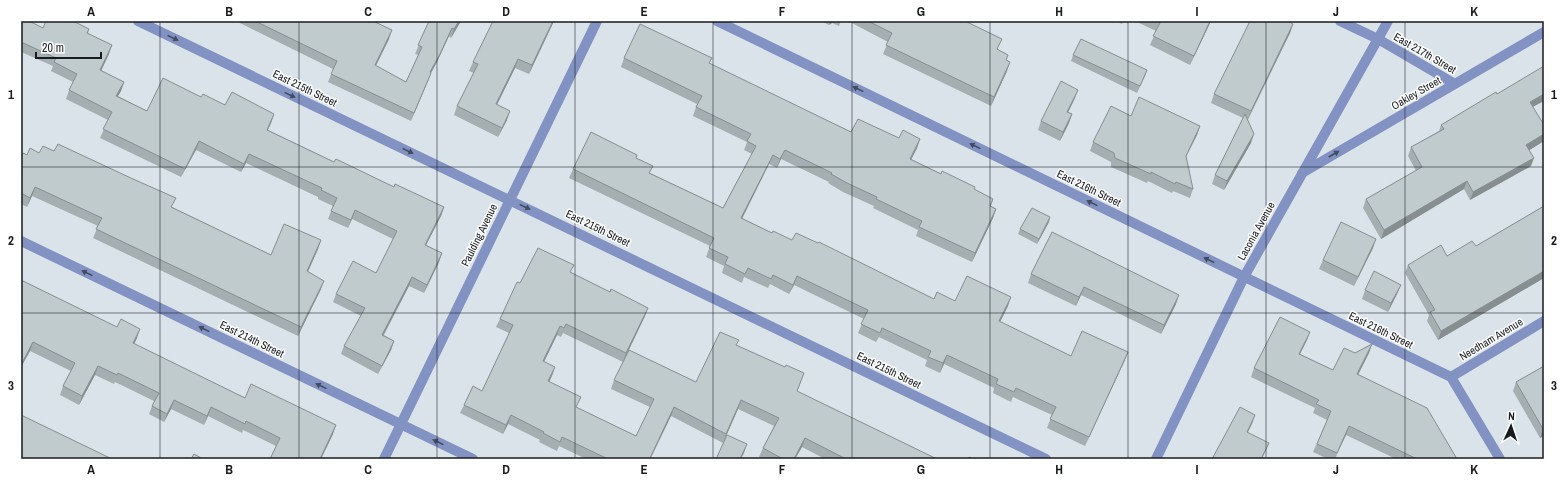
<svg xmlns="http://www.w3.org/2000/svg" width="1565" height="480" viewBox="0 0 1565 480" font-family="'Archivo Narrow',sans-serif">
<style>
.lines{fill:none;stroke-linecap:round;stroke-linejoin:round}
.minor{stroke:#8292c3;stroke-width:10}
.wall{fill:#a5afb1}
.shaded-wall{fill:#868e90}
.building{fill:#c0cbce;stroke:#868e90}
.oneway{fill:#424b5f}
.grid{fill:none;stroke:#181b1d;stroke-width:1;stroke-opacity:0.55}
.labels{text-anchor:middle;dominant-baseline:central;stroke-width:3;stroke-linejoin:round;paint-order:stroke}
.street-label{font-size:11px;fill:#181b1d;stroke:#fff}
.neatline{fill:none;stroke:#181b1d;stroke-width:1.5}
.grid-label{font-size:13px;text-anchor:middle;font-weight:bold;fill:#181b1d}
</style>
<rect width="100%" height="100%" fill="#dbe3ea"/>
<g class="lines">
<path class="minor" d="M 138,21 L 1046,459
M 717,21 L 1451,377
M 1340,21 L 1378,39 L 1455,84
M 1302,173 L 1544,32
M 21,241 L 473,459
M 1451,377 L 1544,321
M 1451,377 L 1500,459
M 384,459 L 597,21
M 1156,459 L 1244,277 L 1388,21"/>
</g>
<path class="wall" d="M 21,21 L 43,28 L 89,29 L 88,33 L 109,54 L 101,71 L 124,82 L 121,91 L 118,96 L 147,111 L 201,97 L 225,105 L 274,114 L 271,123 L 268,130 L 334,162 L 444,207 L 441,216 L 426,245 L 442,253 L 439,262 L 424,293 L 409,286 L 384,335 L 394,341 L 391,350 L 378,374 L 341,354 L 344,346 L 361,316 L 333,302 L 336,294 L 376,273 L 393,239 L 352,219 L 348,228 L 328,219 L 333,206 L 318,199 L 318,197 L 246,163 L 241,172 L 196,150 L 181,177 L 100,138 L 108,120 L 66,99 L 69,90 L 73,82 L 51,71 L 53,66 L 21,52 Z
M 236,21 L 373,21 L 389,39 L 376,66 L 406,82 L 418,55 L 415,54 L 429,21 L 461,21 L 451,38 L 449,36 L 437,62 L 431,73 L 428,81 L 411,121 L 328,82 L 333,69 Z
M 554,21 L 529,74 L 515,68 L 497,104 L 507,120 L 498,137 L 454,115 L 457,106 L 474,73 L 469,71 L 473,62 Z
M 821,21 L 841,21 L 839,26 L 832,23 L 829,25 Z
M 848,21 L 965,21 L 998,49 L 1007,60 L 1007,71 L 991,106 L 883,54 L 888,42 Z
M 1116,21 L 1123,21 L 1122,24 Z
M 1135,21 L 1211,21 L 1190,65 L 1150,45 L 1156,31 Z
M 1293,24 L 1290,33 L 1248,120 L 1251,143 L 1224,190 L 1212,184 L 1215,175 L 1243,118 L 1211,103 L 1214,94 Z
M 1073,55 L 1147,70 L 1137,93 L 1071,61 Z
M 624,58 L 709,64 L 851,132 L 899,138 L 920,139 L 917,148 L 911,159 L 993,199 L 991,206 L 996,209 L 993,218 L 972,262 L 916,236 L 918,230 L 873,208 L 874,206 L 843,192 L 828,183 L 829,182 L 781,159 L 777,168 L 769,164 L 742,218 L 772,233 L 792,240 L 934,299 L 1008,306 L 1000,322 L 1071,356 L 1128,352 L 1124,362 L 1085,446 L 1047,428 L 1052,415 L 1013,397 L 1011,402 L 993,393 L 994,388 L 944,364 L 940,373 L 925,366 L 927,360 L 879,337 L 876,342 L 858,333 L 864,319 L 794,285 L 789,294 L 770,284 L 768,288 L 744,277 L 742,283 L 722,273 L 724,266 L 706,257 L 710,246 L 569,178 L 573,169 L 636,158 L 650,173 L 723,208 L 752,154 L 744,150 L 747,142 L 693,116 L 697,104 L 621,67 Z
M 1497,94 L 1533,107 L 1544,141 L 1529,150 L 1531,166 L 1470,200 L 1464,189 L 1381,239 L 1363,208 L 1366,199 L 1416,171 L 1408,156 L 1411,147 L 1439,131 L 1441,125 Z
M 1075,98 L 1068,112 L 1072,114 L 1069,123 L 1060,141 L 1038,130 L 1041,121 Z
M 1131,116 L 1200,126 L 1197,135 L 1186,157 L 1193,189 L 1190,198 L 1173,191 L 1172,193 L 1148,181 L 1147,183 L 1111,167 L 1111,162 L 1090,151 L 1093,142 Z
M 39,153 L 172,207 L 271,255 L 321,240 L 318,249 L 308,272 L 321,289 L 298,336 L 93,238 L 98,226 L 32,196 L 27,207 L 21,204 L 21,158 L 27,155 Z
M 1544,206 L 1544,278 L 1438,340 L 1427,321 L 1429,315 L 1405,273 L 1408,265 L 1447,256 L 1476,246 Z
M 1049,222 L 1037,244 L 1018,234 L 1020,229 Z
M 1373,248 L 1354,286 L 1319,269 L 1323,260 Z
M 571,273 L 645,316 L 623,362 L 563,333 L 561,337 L 557,335 L 544,362 L 555,367 L 549,382 L 577,408 L 636,436 L 650,407 L 611,389 L 614,380 L 696,382 L 737,345 L 801,382 L 797,392 L 937,459 L 825,459 L 802,447 L 795,459 L 763,459 L 759,457 L 763,448 L 774,426 L 738,409 L 723,443 L 671,416 L 651,458 L 652,459 L 586,459 L 559,446 L 557,451 L 539,442 L 540,440 L 508,424 L 503,434 L 460,413 L 464,405 L 482,391 L 509,333 L 496,327 L 500,319 L 520,283 Z
M 1031,274 L 1176,304 L 1161,334 L 1081,295 L 1076,306 L 1028,283 Z
M 21,280 L 137,338 L 134,344 L 245,398 L 333,434 L 321,459 L 270,459 L 276,446 L 243,430 L 242,433 L 208,416 L 204,425 L 171,409 L 164,422 L 149,414 L 154,401 L 115,382 L 114,384 L 95,375 L 79,405 L 60,395 L 63,386 L 71,371 L 30,351 L 21,367 Z
M 1401,285 L 1397,294 L 1388,312 L 1362,299 L 1365,290 Z
M 1307,340 L 1300,354 L 1333,370 L 1355,353 L 1372,344 L 1369,353 L 1358,374 L 1457,459 L 1396,459 L 1346,435 L 1335,459 L 1328,459 L 1313,452 L 1327,420 L 1313,413 L 1315,408 L 1251,377 L 1254,368 Z
M 1544,366 L 1544,436 L 1540,438 L 1513,391 L 1516,382 Z"/>
<path class="shaded-wall" d="M 459,21 L 461,21 L 451,38 L 454,29 Z
M 553,21 L 554,21 L 529,74 L 532,65 Z
M 831,21 L 833,21 L 832,23 L 829,25 Z
M 1210,21 L 1211,21 L 1190,65 L 1194,56 Z
M 1293,24 L 1290,33 L 1247,120 L 1251,111 Z
M 452,28 L 449,36 L 437,62 L 427,80 L 430,72 Z
M 392,30 L 389,39 L 372,73 L 375,65 Z
M 112,45 L 109,54 L 97,79 L 100,70 Z
M 518,59 L 515,68 L 493,113 L 496,104 Z
M 1010,62 L 1007,71 L 991,106 L 994,97 Z
M 1147,70 L 1145,76 L 1137,93 L 1140,86 Z
M 431,73 L 428,81 L 411,121 L 414,113 Z
M 124,82 L 121,91 L 113,104 L 116,96 Z
M 1078,90 L 1075,98 L 1064,121 L 1067,112 Z
M 1544,94 L 1544,101 L 1527,110 L 1530,102 Z
M 510,111 L 507,120 L 498,137 L 502,128 Z
M 274,114 L 271,123 L 264,138 L 267,130 Z
M 1072,114 L 1069,123 L 1060,141 L 1063,132 Z
M 1200,126 L 1197,135 L 1182,164 L 1186,156 Z
M 1254,134 L 1251,143 L 1224,190 L 1227,181 Z
M 1544,134 L 1544,141 L 1523,154 L 1526,145 Z
M 920,139 L 917,148 L 907,168 L 910,159 Z
M 199,141 L 196,150 L 181,177 Z
M 785,150 L 777,168 L 780,159 Z
M 249,154 L 246,163 L 241,172 L 244,164 Z
M 773,155 L 769,164 L 738,227 L 741,218 Z
M 1534,158 L 1531,166 L 1470,200 L 1473,192 Z
M 1467,181 L 1464,189 L 1381,239 L 1384,230 Z
M 35,187 L 32,196 L 27,207 L 30,198 Z
M 444,207 L 441,216 L 422,253 L 425,245 Z
M 996,209 L 993,218 L 972,262 L 975,253 Z
M 355,210 L 352,219 L 348,228 L 351,220 Z
M 1050,217 L 1049,222 L 1037,244 L 1039,239 Z
M 1376,239 L 1373,248 L 1354,286 L 1358,277 Z
M 321,240 L 318,249 L 304,280 L 307,271 Z
M 442,253 L 439,262 L 424,293 L 427,285 Z
M 1544,271 L 1544,278 L 1438,340 L 1441,331 Z
M 797,276 L 794,285 L 789,294 Z
M 412,277 L 409,286 L 379,343 L 382,335 Z
M 324,281 L 321,289 L 298,336 L 301,327 Z
M 1401,285 L 1397,294 L 1388,312 L 1391,303 Z
M 1084,287 L 1081,295 L 1076,306 L 1079,297 Z
M 1179,295 L 1176,304 L 1161,334 L 1164,325 Z
M 1011,297 L 1008,306 L 996,330 L 999,321 Z
M 648,308 L 645,316 L 623,362 L 626,353 Z
M 560,326 L 557,335 L 540,370 L 543,361 Z
M 140,329 L 137,338 L 130,352 L 133,343 Z
M 1310,332 L 1307,340 L 1296,362 L 1299,354 Z
M 394,341 L 391,350 L 378,374 L 382,366 Z
M 33,342 L 30,351 L 21,367 L 21,365 Z
M 1372,344 L 1369,353 L 1354,383 L 1357,374 Z
M 1128,352 L 1124,362 L 1085,446 L 1089,437 Z
M 947,355 L 944,364 L 940,373 L 943,363 Z
M 98,366 L 95,375 L 79,405 L 82,396 Z
M 555,367 L 552,376 L 545,390 L 548,381 Z
M 174,400 L 171,409 L 164,422 L 167,414 Z
M 741,400 L 738,409 L 723,443 L 726,434 Z
M 211,407 L 208,416 L 204,425 L 207,416 Z
M 674,407 L 671,416 L 650,459 Z
M 511,415 L 508,424 L 503,434 L 506,425 Z
M 1255,415 L 1252,424 L 1244,440 L 1247,432 Z
M 336,425 L 333,434 L 321,459 L 320,459 Z
M 1349,426 L 1346,435 L 1334,459 L 1337,453 Z
M 1543,429 L 1544,429 L 1544,436 L 1540,438 Z
M 805,438 L 802,447 L 795,459 L 794,459 Z
M 1269,443 L 1262,459 L 1261,459 Z
M 747,444 L 744,453 L 741,459 L 740,459 Z"/>
<path class="building" d="M 21,21 L 29,21 L 43,28 L 46,21 L 73,21 L 89,29 L 87,33 L 112,45 L 100,70 L 124,82 L 116,96 L 147,111 L 163,78 L 201,97 L 203,94 L 225,105 L 232,92 L 274,114 L 267,130 L 334,162 L 336,159 L 394,187 L 395,184 L 444,207 L 425,245 L 442,253 L 427,285 L 412,277 L 382,335 L 394,341 L 382,366 L 344,346 L 365,308 L 336,294 L 353,261 L 376,273 L 397,231 L 355,210 L 351,220 L 331,211 L 337,198 L 321,190 L 322,188 L 249,154 L 244,164 L 199,141 L 185,169 L 103,129 L 112,112 L 69,90 L 77,74 L 54,62 L 56,58 L 21,42 Z
M 255,21 L 373,21 L 392,30 L 375,65 L 406,82 L 422,47 L 418,45 L 429,21 L 459,21 L 454,29 L 452,28 L 440,54 L 430,72 L 431,73 L 414,113 L 331,74 L 337,61 Z
M 493,21 L 553,21 L 532,65 L 518,59 L 496,104 L 510,111 L 502,128 L 457,106 L 478,64 L 473,62 Z
M 868,21 L 965,21 L 1002,39 L 997,49 L 1008,55 L 1006,60 L 1010,62 L 994,97 L 886,45 L 892,33 Z
M 1157,21 L 1210,21 L 1194,56 L 1153,36 L 1160,23 Z
M 1250,21 L 1288,21 L 1293,24 L 1251,111 L 1214,94 Z
M 640,24 L 712,58 L 709,63 L 851,132 L 858,119 L 899,138 L 903,130 L 920,139 L 910,159 L 941,174 L 942,171 L 975,187 L 974,189 L 993,199 L 990,206 L 996,209 L 975,253 L 919,227 L 922,221 L 876,199 L 877,197 L 847,183 L 831,174 L 832,173 L 785,150 L 780,159 L 773,155 L 741,218 L 772,233 L 773,231 L 792,240 L 796,233 L 818,243 L 819,242 L 934,299 L 937,292 L 955,301 L 967,276 L 1011,297 L 999,321 L 1071,356 L 1082,331 L 1128,352 L 1089,437 L 1050,419 L 1056,407 L 1016,388 L 1014,392 L 996,384 L 998,379 L 947,355 L 943,363 L 928,357 L 931,351 L 882,328 L 880,333 L 861,324 L 868,310 L 797,276 L 793,285 L 773,275 L 771,279 L 748,268 L 745,274 L 725,264 L 728,257 L 709,248 L 714,238 L 573,169 L 591,132 L 637,155 L 636,158 L 653,166 L 649,173 L 723,208 L 756,146 L 747,141 L 751,134 L 696,107 L 702,96 L 624,58 Z
M 1081,39 L 1147,70 L 1140,86 L 1073,55 Z
M 1544,66 L 1544,94 L 1530,102 L 1544,125 L 1544,134 L 1526,145 L 1534,158 L 1473,192 L 1467,181 L 1384,230 L 1366,199 L 1422,167 L 1411,147 L 1444,129 L 1441,125 L 1496,92 L 1497,94 Z
M 1061,81 L 1078,90 L 1067,112 L 1072,114 L 1063,132 L 1041,121 Z
M 1139,97 L 1200,126 L 1186,156 L 1193,189 L 1176,182 L 1175,184 L 1151,172 L 1151,174 L 1115,158 L 1114,153 L 1093,142 L 1111,106 L 1131,116 Z
M 1245,114 L 1254,134 L 1227,181 L 1215,175 Z
M 58,144 L 133,179 L 176,198 L 171,207 L 271,255 L 284,224 L 321,240 L 307,271 L 324,281 L 301,327 L 96,229 L 102,218 L 35,187 L 30,198 L 21,193 L 21,158 L 23,153 L 27,155 L 30,148 L 39,153 L 43,146 L 54,151 Z
M 1544,206 L 1544,271 L 1441,331 L 1430,312 L 1435,310 L 1408,265 L 1441,245 L 1447,256 L 1472,241 L 1476,246 Z
M 1032,208 L 1050,217 L 1039,239 L 1020,229 Z
M 1341,222 L 1376,239 L 1358,277 L 1323,260 Z
M 1052,232 L 1179,295 L 1164,325 L 1084,287 L 1079,297 L 1031,274 Z
M 538,248 L 574,265 L 570,272 L 610,292 L 611,289 L 648,308 L 626,353 L 566,324 L 564,328 L 560,326 L 543,361 L 555,367 L 548,381 L 581,397 L 576,407 L 636,436 L 654,399 L 614,380 L 629,350 L 696,382 L 720,332 L 739,340 L 736,345 L 785,367 L 786,365 L 804,373 L 797,391 L 937,459 L 846,459 L 805,438 L 794,459 L 783,459 L 763,448 L 779,418 L 741,400 L 726,434 L 674,407 L 650,458 L 652,459 L 608,459 L 562,437 L 560,442 L 543,433 L 544,432 L 511,415 L 506,425 L 464,405 L 473,386 L 482,391 L 513,325 L 500,319 L 517,282 L 520,283 Z
M 1374,271 L 1401,285 L 1391,303 L 1365,290 Z
M 21,280 L 117,327 L 121,319 L 140,329 L 133,343 L 245,398 L 251,384 L 336,425 L 320,459 L 270,459 L 280,438 L 246,421 L 245,424 L 211,407 L 207,416 L 174,400 L 167,414 L 152,406 L 159,393 L 118,373 L 117,375 L 98,366 L 82,396 L 63,386 L 75,363 L 33,342 L 21,365 Z
M 1280,317 L 1310,332 L 1299,354 L 1333,370 L 1344,348 L 1355,353 L 1372,344 L 1357,374 L 1427,408 L 1457,459 L 1417,459 L 1349,426 L 1337,453 L 1317,444 L 1331,411 L 1316,404 L 1319,400 L 1254,368 Z
M 1544,366 L 1544,429 L 1543,429 L 1516,382 Z
M 1240,407 L 1255,415 L 1247,432 L 1269,443 L 1261,459 L 1212,459 Z
M 21,415 L 112,459 L 21,459 Z
M 727,435 L 747,444 L 740,459 L 716,459 Z
M 194,454 L 203,459 L 191,459 Z
M 969,457 L 973,459 L 968,459 Z"/>
<defs><path id="oneway-solid" d="M-6-.8H1V-3.2L6.5 0L1 3.2V.8H-6Z"/></defs>
<g class="oneway">
<use href="#oneway-solid" transform="translate(173 38) rotate(26)"/>
<use href="#oneway-solid" transform="translate(858 89) rotate(-154)"/>
<use href="#oneway-solid" transform="translate(290 95) rotate(26)"/>
<use href="#oneway-solid" transform="translate(975 146) rotate(-154)"/>
<use href="#oneway-solid" transform="translate(408 151) rotate(26)"/>
<use href="#oneway-solid" transform="translate(1334 154) rotate(-30)"/>
<use href="#oneway-solid" transform="translate(1092 203) rotate(-154)"/>
<use href="#oneway-solid" transform="translate(525 207) rotate(26)"/>
<use href="#oneway-solid" transform="translate(1209 260) rotate(-154)"/>
<use href="#oneway-solid" transform="translate(87 273) rotate(-154)"/>
<use href="#oneway-solid" transform="translate(204 329) rotate(-154)"/>
<use href="#oneway-solid" transform="translate(321 386) rotate(-154)"/>
<use href="#oneway-solid" transform="translate(438 442) rotate(-154)"/>
</g>
<path class="grid" d="M 160,21 L 160,459M 299,21 L 299,459M 437,21 L 437,459M 575,21 L 575,459M 713,21 L 713,459M 852,21 L 852,459M 990,21 L 990,459M 1128,21 L 1128,459M 1266,21 L 1266,459M 1405,21 L 1405,459M 21,167 L 1544,167M 21,313 L 1544,313"/>
<g class="labels">
<g class="street-label">
<text transform="translate(1425 53) rotate(30)">East 217th Street</text>
<text transform="translate(305 88) rotate(26)">East 215th Street</text>
<text transform="translate(1416 93) rotate(-30)">Oakley Street</text>
<text transform="translate(1089 188) rotate(26)">East 216th Street</text>
<text transform="translate(598 228) rotate(26)">East 215th Street</text>
<text transform="translate(1256 231) rotate(-61)">Laconia Avenue</text>
<text transform="translate(479 235) rotate(-64)">Paulding Avenue</text>
<text transform="translate(1381 330) rotate(26)">East 216th Street</text>
<text transform="translate(252 339) rotate(26)">East 214th Street</text>
<text transform="translate(1491 339) rotate(-31)">Needham Avenue</text>
<text transform="translate(889 370) rotate(26)">East 215th Street</text>
</g>
</g>
<rect width="1565" height="480" fill="none" stroke="#ffffff" stroke-width="44"/>
<g transform="translate(1511 426) rotate(3)" stroke="#ffffff" stroke-width="3" paint-order="stroke">
<path d="M0-3L7 15L0 10L-7 15Z" fill="#181b1d"/>
<text y="-6" font-size="11" font-weight="bold" text-anchor="middle" fill="#181b1d">N</text>
</g>
<path d="M36 52v6h65v-6" fill="none" stroke="#181b1d" stroke-width="2"/>
<text x="42" y="52" font-size="12" fill="#181b1d" stroke="#ffffff" stroke-width="3" paint-order="stroke">20 m</text>
<rect x="22" y="22" width="1521" height="436" class="neatline"/>
<g class="grid-label">
<text x="91" y="16">A</text>
<text x="229" y="16">B</text>
<text x="368" y="16">C</text>
<text x="506" y="16">D</text>
<text x="644" y="16">E</text>
<text x="782" y="16">F</text>
<text x="921" y="16">G</text>
<text x="1059" y="16">H</text>
<text x="1197" y="16">I</text>
<text x="1336" y="16">J</text>
<text x="1474" y="16">K</text>
<text x="11" y="99">1</text>
<text x="1554" y="99">1</text>
<text x="11" y="245">2</text>
<text x="1554" y="245">2</text>
<text x="11" y="390">3</text>
<text x="1554" y="390">3</text>
<text x="91" y="474">A</text>
<text x="229" y="474">B</text>
<text x="368" y="474">C</text>
<text x="506" y="474">D</text>
<text x="644" y="474">E</text>
<text x="782" y="474">F</text>
<text x="921" y="474">G</text>
<text x="1059" y="474">H</text>
<text x="1197" y="474">I</text>
<text x="1336" y="474">J</text>
<text x="1474" y="474">K</text>
</g>
</svg>
